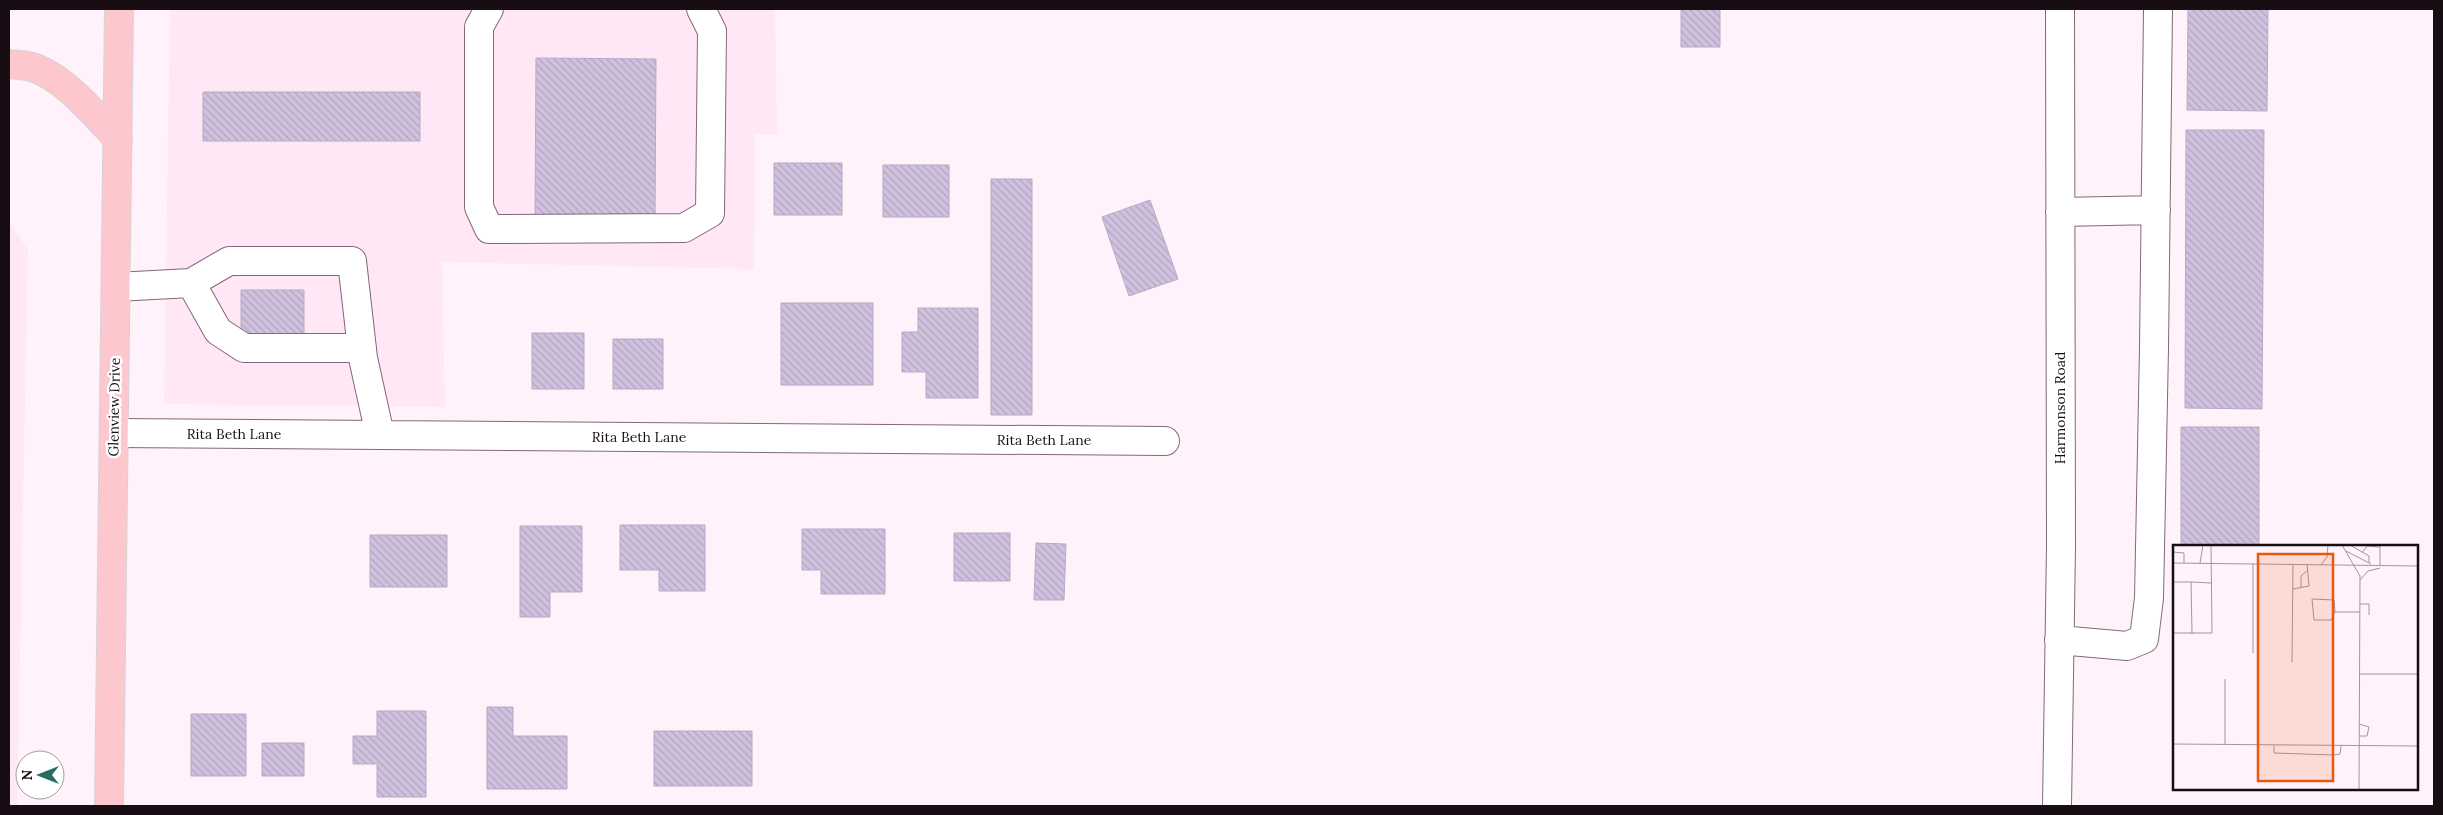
<svg xmlns="http://www.w3.org/2000/svg" width="2443" height="815" viewBox="0 0 2443 815" font-family="Lora,serif">
<style>
.built{fill:#ffe7f6}
.building{fill:url(#building-back-hatch);stroke:#b8aac7}
.lines{fill:none;stroke-linecap:round;stroke-linejoin:round}
.minor-casing{stroke:#836879;stroke-width:30}
.major-casing{stroke:#d5d3d5;stroke-width:30}
.minor{stroke:#fff;stroke-width:28}
.major{stroke:#fdc7ce;stroke-width:28}
.labels{text-anchor:middle;dominant-baseline:central;stroke-width:5;stroke-linejoin:round;paint-order:stroke}
.street-label{font-size:14px;fill:#170d13;stroke:#fff}
.inset-road{fill:none;stroke:#a2969e;stroke-width:1}
.view{fill:#e8590c;fill-opacity:0.15;stroke:#e8590c;stroke-width:2.5}
.inset-edge{fill:none;stroke:#170d13;stroke-width:2.5}
</style>
<defs>
<pattern id="building-back-hatch" width="6" height="6" patternUnits="userSpaceOnUse" patternTransform="scale(1.25)"><rect width="6" height="6" fill="#d0c1de"/><path d="M-1 5l2 2M0 0l6 6M5-1l2 2" fill="none" stroke="#b2a5be"/></pattern>
</defs>
<rect width="100%" height="100%" fill="#fff2fa"/>
<path class="built" d="M 170,9 L 775,9 L 777,135 L 755,134 L 754,269 L 442,262 L 445,407 L 164,404 Z
M 9,222 L 28,250 L 17,806 L 9,806 Z"/>
<path class="building" d="M 1681,9 L 1720,9 L 1720,47 L 1681,47 Z
M 2188,9 L 2268,9 L 2267,111 L 2187,110 Z
M 536,58 L 656,59 L 655,220 L 535,219 Z
M 203,92 L 420,92 L 420,141 L 203,141 Z
M 2186,130 L 2264,130 L 2262,409 L 2185,408 Z
M 774,163 L 842,163 L 842,215 L 774,215 Z
M 883,165 L 949,165 L 949,217 L 883,217 Z
M 991,179 L 1032,179 L 1032,415 L 991,415 Z
M 1150,200 L 1178,279 L 1129,296 L 1102,217 Z
M 241,290 L 304,290 L 304,341 L 241,341 Z
M 781,303 L 873,303 L 873,385 L 781,385 Z
M 918,308 L 978,308 L 978,398 L 926,398 L 926,372 L 902,372 L 902,332 L 918,332 Z
M 532,333 L 584,333 L 584,389 L 532,389 Z
M 613,339 L 663,339 L 663,389 L 613,389 Z
M 2181,427 L 2259,427 L 2259,546 L 2181,546 Z
M 620,525 L 705,525 L 705,591 L 659,591 L 659,570 L 620,570 Z
M 520,526 L 582,526 L 582,592 L 550,592 L 550,617 L 520,617 Z
M 802,529 L 885,529 L 885,594 L 821,594 L 821,570 L 802,570 Z
M 954,533 L 1010,533 L 1010,581 L 954,581 Z
M 370,535 L 447,535 L 447,587 L 370,587 Z
M 1036,543 L 1066,544 L 1064,600 L 1034,600 Z
M 487,707 L 513,707 L 513,736 L 567,736 L 567,789 L 487,789 Z
M 377,711 L 426,711 L 426,797 L 377,797 L 377,764 L 353,764 L 353,736 L 377,736 Z
M 191,714 L 246,714 L 246,776 L 191,776 Z
M 654,731 L 752,731 L 752,786 L 654,786 Z
M 262,743 L 304,743 L 304,776 L 262,776 Z"/>
<g class="lines">
<defs>
<path id="minor" d="M 489,9 L 479,27 L 479,207 L 489,229 L 684,228 L 710,213 L 712,31 L 701,9
M 2060,212 L 2156,210
M 191,283 L 218,331 L 244,348 L 362,348
M 116,287 L 191,283 L 229,261 L 352,261 L 363,358 L 380,435
M 114,433 L 1165,441
M 2059,640 L 2127,646 L 2144,639 L 2149,598 L 2154,348 L 2158,9
M 2057,806 L 2061,546 L 2060,9"/>
<path id="major" d="M 9,64 C 16,65 25,65 32,67 C 64,77 95,115 118,139
M 109,806 L 119,9"/>
</defs>
<use href="#minor" class="minor-casing"/>
<use href="#major" class="major-casing"/>
<use href="#minor" class="minor"/>
<use href="#major" class="major"/>
</g>
<g class="labels">
<g class="street-label">
<text transform="translate(114 407) rotate(-89)">Glenview Drive</text>
<text transform="translate(2060 408) rotate(-90)">Harmonson Road</text>
<text x="234" y="434">Rita Beth Lane</text>
<text x="639" y="437">Rita Beth Lane</text>
<text x="1044" y="440">Rita Beth Lane</text>
</g>
</g>
<g transform="translate(2173 545)">
<rect width="245" height="245" fill="#fff2fa"/>
<path class="inset-road" d="M 169,0 L 187,31 L 186,245M 177,0 L 196,11 L 196,18M 173,6 L 198,19M 0,7 L 11,8 L 11,18M 189,8 L 194,1 L 207,2M 0,18 L 245,21M 27,18 L 30,0M 148,20 L 154,12 L 155,0M 207,20 L 207,0M 187,35 L 195,26 L 207,23M 0,37 L 18,37M 128,42 L 128,31 L 134,26M 120,44 L 136,41 L 134,19M 187,59 L 196,59 L 196,70M 162,67 L 158,75 L 141,75 L 139,54 L 161,55 L 162,67 L 187,67M 0,88 L 39,88 L 38,0M 19,89 L 18,37 L 38,38M 80,108 L 80,19M 119,117 L 120,19M 187,129 L 245,129M 186,191 L 194,191 L 196,182 L 186,179M 0,199 L 245,201M 52,200 L 52,134M 101,201 L 101,208 L 160,210 L 167,209 L 168,201"/>
<path class="view" d="M 85,9 L 160,9 L 160,236 L 85,236 Z"/>
<rect width="245" height="245" class="inset-edge"/>
</g>
<rect width="2443" height="815" fill="none" stroke="#170d13" stroke-width="20"/>
<g transform="translate(40 775) rotate(270)"><circle r="24" fill="#ffffff" stroke="#a29ea1"/>
<path d="M0-4L9 19L0 12L-9 19Z" fill="#286e62"/>
<text y="-8" font-size="14" font-weight="bold" text-anchor="middle" fill="#170d13">N</text>
</g>
</svg>
